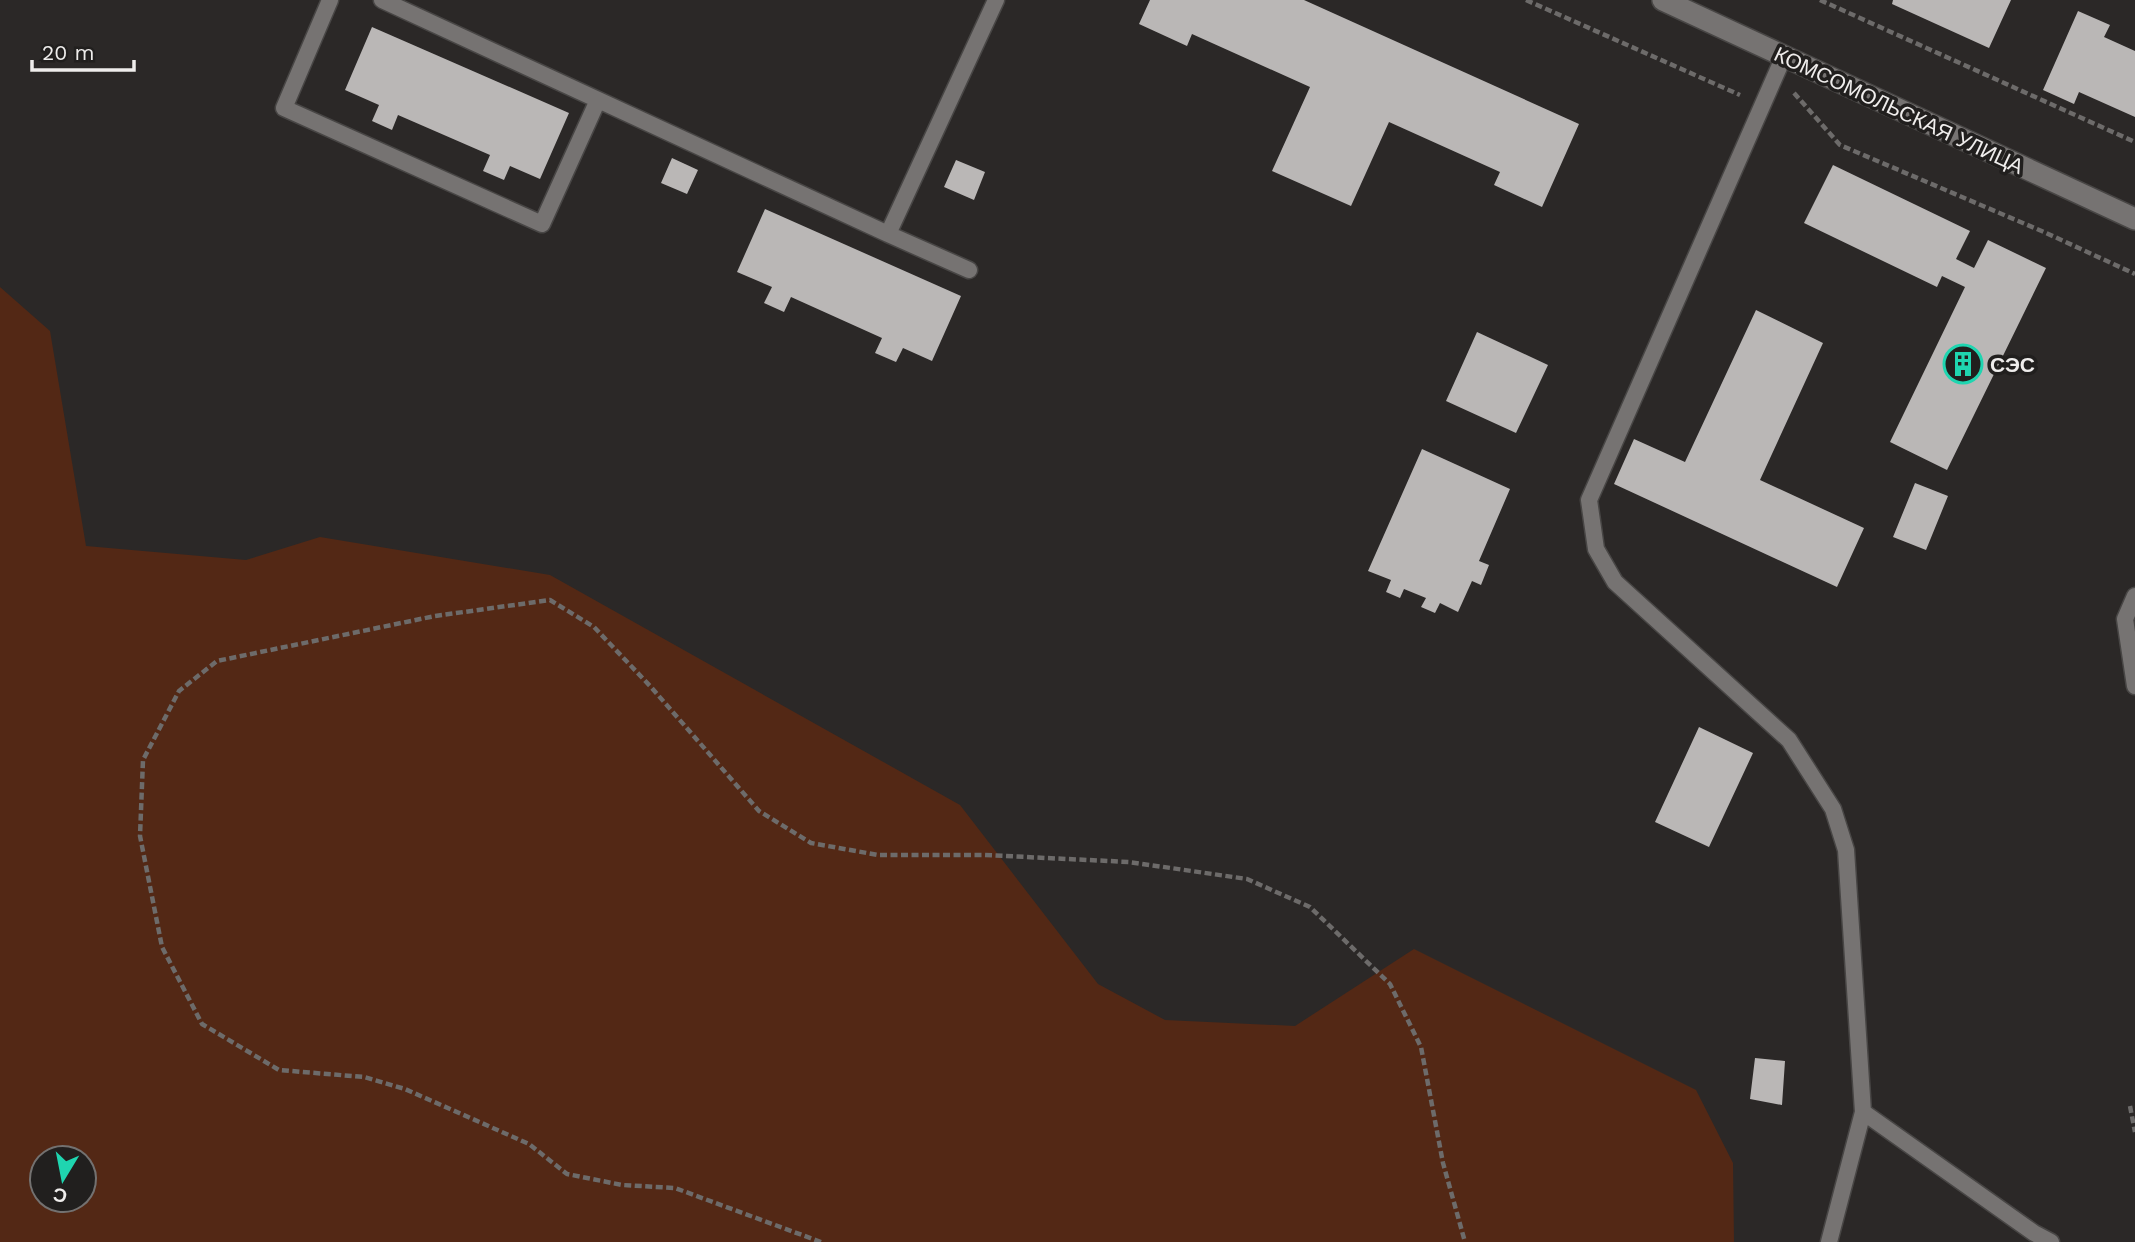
<svg xmlns="http://www.w3.org/2000/svg" width="2135" height="1242" viewBox="0 0 2135 1242" font-family="'Work Sans',sans-serif">
<style>
.green{fill:#532815;fill-rule:evenodd}
.building{fill:#bab7b6}
.lines{fill:none;stroke-linecap:round;stroke-linejoin:round}
.lane-casing{stroke:#484645;stroke-width:19}
.secondary-casing{stroke:#484645;stroke-width:24}
.path{stroke:#6d6b6a;stroke-width:4.5;stroke-dasharray:7 3.5;stroke-linecap:butt}
.lane{stroke:#767372;stroke-width:16}
.secondary{stroke:#767372;stroke-width:21}
.labels{text-anchor:middle;dominant-baseline:central;stroke-width:7;stroke-linejoin:round;paint-order:stroke}
.street-label{font-size:21px;fill:#efedec;stroke:#211f1e}
.poi-label{font-size:21px;font-weight:bold;fill:#efedec;stroke:#211f1e;text-anchor:start}
</style>
<rect width="100%" height="100%" fill="#2b2827"/>
<path class="green" d="M 0,287 L 50,331 L 86,546 L 246,560 L 320,537 L 550,575 L 960,805 L 1098,984 L 1165,1020 L 1295,1026 L 1414,949 L 1696,1090 L 1733,1163 L 1734,1242 L 0,1242 ZM 42,1158 L 84,1158 L 84,1200 L 42,1200 Z"/>
<path class="building" d="M 1150,0 L 1304,0 L 1579,124 L 1542,207 L 1494,185 L 1500,172 L 1389,122 L 1351,206 L 1272,171 L 1310,87 L 1192,34 L 1187,46 L 1139,24 Z
M 1893,0 L 2011,0 L 1989,48 L 1892,4 Z
M 2078,11 L 2110,25 L 2104,37 L 2135,51 L 2135,117 L 2079,92 L 2074,104 L 2043,90 Z
M 372,27 L 569,113 L 540,179 L 510,166 L 504,180 L 483,171 L 490,155 L 398,115 L 392,130 L 372,121 L 379,105 L 345,90 Z
M 672,158 L 698,170 L 687,194 L 661,183 Z
M 956,160 L 985,172 L 974,200 L 944,187 Z
M 1833,165 L 1970,231 L 1956,259 L 1974,268 L 1988,240 L 2046,268 L 1947,470 L 1890,442 L 1965,287 L 1942,276 L 1937,287 L 1804,223 Z
M 765,209 L 961,296 L 932,361 L 903,348 L 896,362 L 875,353 L 882,338 L 791,297 L 784,312 L 764,303 L 772,287 L 737,272 Z
M 1756,310 L 1823,343 L 1760,480 L 1864,528 L 1837,587 L 1614,484 L 1634,439 L 1685,462 Z
M 1477,332 L 1548,365 L 1516,433 L 1446,401 Z
M 1422,449 L 1510,489 L 1479,561 L 1489,565 L 1481,585 L 1472,581 L 1458,612 L 1440,603 L 1435,613 L 1421,607 L 1426,598 L 1404,589 L 1400,598 L 1386,592 L 1391,580 L 1368,571 Z
M 1915,483 L 1948,496 L 1926,550 L 1893,537 Z
M 1699,727 L 1753,753 L 1709,847 L 1655,822 Z
M 1755,1058 L 1785,1061 L 1782,1105 L 1750,1099 Z"/>
<g class="lines">
<defs>
<path id="lane" d="M 330,0 L 284,108 L 542,224 L 598,100
M 382,0 L 888,234 L 996,0
M 1784,56 L 1589,500 L 1596,549 L 1615,582 L 1789,740 L 1833,809 L 1846,850 L 1863,1112 L 1829,1242
M 888,234 L 969,270
M 2135,596 L 2125,619 L 2135,686
M 1863,1112 L 2034,1233 L 2051,1242"/>
<path id="secondary" d="M 1663,0 L 2135,219"/>
</defs>
<use href="#lane" class="lane-casing"/>
<use href="#secondary" class="secondary-casing"/>
<path class="path" d="M 1526,0 L 1740,95
M 1820,0 L 2135,142
M 1794,93 L 1840,145 L 2044,232 L 2135,274
M 2130,1106 L 2135,1132
M 821,1242 L 675,1188 L 622,1185 L 567,1174 L 529,1144 L 405,1089 L 364,1077 L 279,1070 L 202,1024 L 162,947 L 140,836 L 143,760 L 179,691 L 217,661 L 435,616 L 550,600 L 594,627 L 651,687 L 759,811 L 811,843 L 878,855 L 985,855 L 1129,862 L 1247,879 L 1310,907 L 1390,984 L 1421,1047 L 1443,1163 L 1465,1242"/>
<use href="#lane" class="lane"/>
<use href="#secondary" class="secondary"/>
</g>
<defs>
<symbol id="building-ring" viewBox="-11 -11 22 22"><circle r="9.5" fill="#211f1e" stroke="#1fd5b0" stroke-width="1.5"/><path d="M-4-6H4V6H1V3H-1V6H-4ZM-2.5-4.3h1.7v1.8h-1.7ZM.8-4.3h1.7v1.8H.8ZM-2.5-1h1.7V.8h-1.7ZM.8-1h1.7V.8H.8Z" fill="#1fd5b0"/></symbol>
</defs>
<g fill-rule="evenodd">
<use href="#building-ring" x="1941" y="342" width="44" height="44"/>
</g>
<g class="labels">
<g class="street-label">
<text transform="translate(1899 110) rotate(25)">КОМСОМОЛЬСКАЯ УЛИЦА</text>
</g>
<g class="poi-label">
<text x="1990" y="364">СЭС</text>
</g>
</g>
<g transform="translate(63 1179) rotate(190)"><circle r="33" fill="#211f1e" stroke="#737170" stroke-width="2"/>
<path d="M0-5L12 26L0 18L-12 26Z" fill="#1fd5b0"/>
<text y="-10" font-size="19" font-weight="bold" text-anchor="middle" fill="#efedec">С</text>
</g>
<path d="M32 60v10h102v-10" fill="none" stroke="#efedec" stroke-width="3.5"/>
<text x="42" y="60" font-size="21" fill="#efedec" stroke="#211f1e" stroke-width="5" paint-order="stroke">20 m</text>
</svg>
